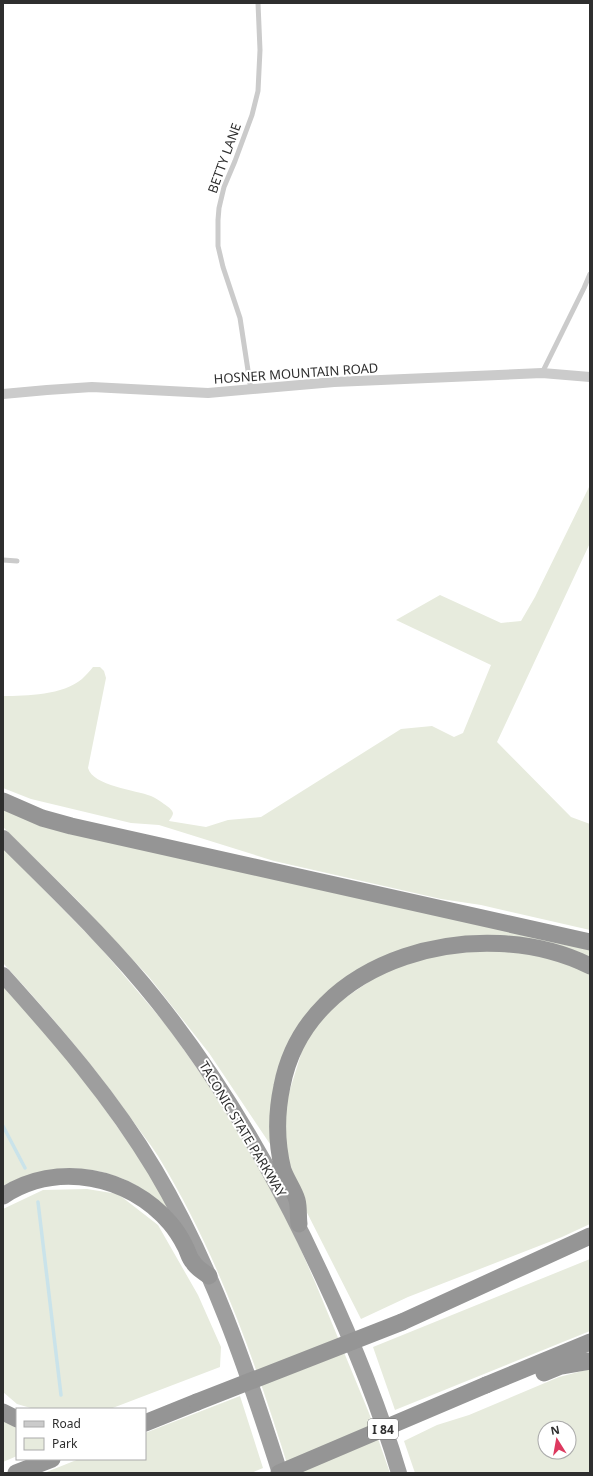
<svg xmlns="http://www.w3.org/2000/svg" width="593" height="1476" viewBox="0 0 593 1476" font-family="'Noto Sans',sans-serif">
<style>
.green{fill:#e7ebdd;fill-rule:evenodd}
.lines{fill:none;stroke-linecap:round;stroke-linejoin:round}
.stream{stroke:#cae3ea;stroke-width:3.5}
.service{stroke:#cbcbcb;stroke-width:5}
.minor{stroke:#cbcbcb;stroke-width:10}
.trunk{stroke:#9e9e9e;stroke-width:16}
.motorway{stroke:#959595;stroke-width:17}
.motorway-bridge{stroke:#959595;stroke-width:17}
.labels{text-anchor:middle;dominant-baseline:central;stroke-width:4;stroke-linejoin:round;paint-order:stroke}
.shield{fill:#fff;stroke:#6d6d6d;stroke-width:1}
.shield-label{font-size:12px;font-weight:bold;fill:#2e2e2e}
.street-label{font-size:13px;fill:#2e2e2e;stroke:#fff}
</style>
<rect width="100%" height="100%" fill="#fff"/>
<path class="green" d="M 590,485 L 590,543 L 497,742 L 571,817 L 590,824 L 590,930 L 481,905 L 441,899 L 274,861 L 159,825 L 131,823 L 31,799 L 3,788 L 3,696 C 27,696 63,695 82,679 C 86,675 90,671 93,667 L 100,667 L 104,671 L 106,678 L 88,768 C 93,786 136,790 151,796 C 156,798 160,801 164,804 C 167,806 172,809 173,813 C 173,816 170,819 169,821 L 206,827 L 228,820 L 261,817 L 401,729 L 432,726 L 454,737 L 463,733 L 491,665 L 396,620 L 440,595 L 501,623 L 521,621 L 535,597 Z
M 3,804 L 590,946 L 590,960 L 555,947 L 395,955 L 335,985 L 295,1031 L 276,1075 L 272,1147 L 209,1053 L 149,977 L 78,901 L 3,827 Z
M 3,848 L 99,946 L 168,1027 L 214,1093 L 245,1142 L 284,1211 L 315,1282 L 369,1413 L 390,1473 L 290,1473 C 256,1364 218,1254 158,1156 C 149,1142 139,1130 130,1117 C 91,1062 48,1012 3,963 Z
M 497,950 L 540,954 L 590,972 L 590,1224 L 562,1237 L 408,1297 L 361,1319 L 296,1191 L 285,1157 L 283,1112 L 306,1038 L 326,1011 L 389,968 L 446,952 Z
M 3,986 L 62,1049 L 143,1163 L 173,1214 C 162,1205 151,1195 139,1187 C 97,1162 45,1163 3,1186 Z
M 87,1189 L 118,1194 L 158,1225 L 198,1295 L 221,1347 L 220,1367 L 110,1409 L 34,1409 L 17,1404 L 3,1392 L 3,1209 L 43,1190 Z
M 590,1259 L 590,1331 L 395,1410 L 373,1347 Z
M 590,1369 L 590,1473 L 415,1473 L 404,1441 L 437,1425 L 469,1415 L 559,1377 ZM 545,1428 L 569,1428 L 569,1452 L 545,1452 Z
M 240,1396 L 263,1468 L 251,1473 L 44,1473 L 79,1459 L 145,1459 L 145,1433 Z
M 3,1418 L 17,1423 L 17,1456 L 3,1462 Z"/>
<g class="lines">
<path class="stream" d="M 3,1126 L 25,1168
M 38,1202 L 61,1395"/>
<path class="service" d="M 542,373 L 584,288 L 590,274
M 251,390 L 240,318 L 223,267 L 218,246 L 218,220 L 219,208 L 224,187 L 235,161 L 252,115 L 258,91 L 260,50 L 258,3
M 3,560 L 17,561"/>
<path class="minor" d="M 3,394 L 47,390 L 92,387 L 208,393 L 334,382 L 542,373 L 590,377"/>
<path class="trunk" d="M 3,838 C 56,891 111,943 157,1001 C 225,1086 278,1180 323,1278 C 353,1342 379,1406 399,1473
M 3,975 C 58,1036 112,1098 155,1170 C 211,1264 247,1369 280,1473"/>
<path class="motorway" d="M 3,801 L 42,818 L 71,826 L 590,942
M 3,1196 C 57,1161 129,1175 170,1223 C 176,1230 181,1238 185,1246 C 188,1251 189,1258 193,1262 C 196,1268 204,1272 209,1276
M 299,1224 C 298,1217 299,1207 297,1200 C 294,1190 287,1181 283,1170 C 276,1142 276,1114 282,1086 C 307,955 482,912 590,966
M 402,1322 L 590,1236
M 544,1373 L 561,1366 L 590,1361
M 486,1385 L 590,1342
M 3,1412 L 17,1419
M 145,1423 L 197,1402
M 16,1473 L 52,1459"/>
<path class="motorway-bridge" d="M 197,1402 L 402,1322
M 279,1473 L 486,1385"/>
</g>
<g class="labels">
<rect class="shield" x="368" y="1419" width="30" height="20" rx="3"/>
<g class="shield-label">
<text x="383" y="1429">I 84</text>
</g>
<g class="street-label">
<text transform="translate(224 158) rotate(-70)">BETTY LANE</text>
<text transform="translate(296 373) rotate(-4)">HOSNER MOUNTAIN ROAD</text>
<text transform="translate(243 1129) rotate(59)">TACONIC STATE PARKWAY</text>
</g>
</g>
<rect width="593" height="1476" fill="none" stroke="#2e2e2e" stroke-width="8"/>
<rect x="16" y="1408" width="130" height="52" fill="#ffffff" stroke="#ababab"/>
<rect x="24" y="1421" width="20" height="6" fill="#cbcbcb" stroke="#ababab"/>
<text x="52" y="1428" font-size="12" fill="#2e2e2e">Road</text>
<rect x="24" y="1438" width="20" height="12" fill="#e7ebdd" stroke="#ababab"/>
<text x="52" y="1448" font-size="12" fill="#2e2e2e">Park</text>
<g transform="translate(557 1440) rotate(349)"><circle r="19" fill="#ffffff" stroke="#ababab"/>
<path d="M0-3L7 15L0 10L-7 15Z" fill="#dd395f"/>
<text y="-6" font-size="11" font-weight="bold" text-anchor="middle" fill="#2e2e2e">N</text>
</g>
</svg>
